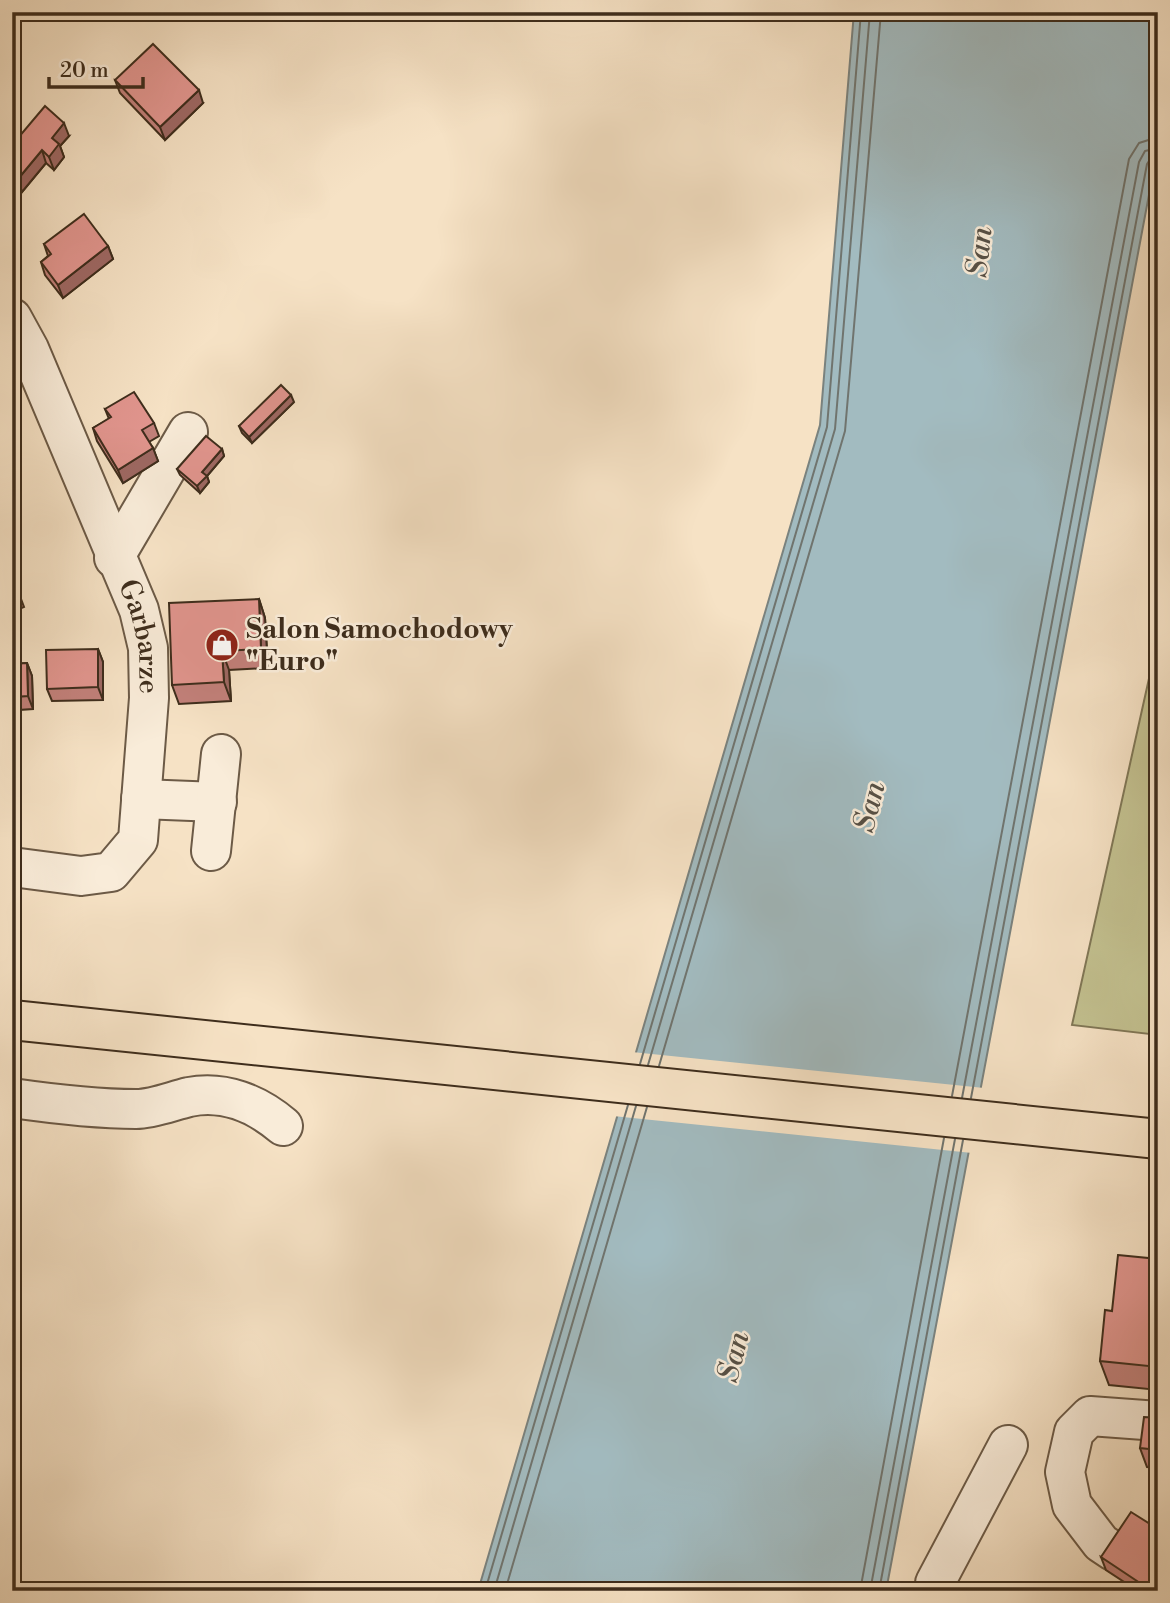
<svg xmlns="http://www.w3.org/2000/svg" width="1170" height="1603" viewBox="0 0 1170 1603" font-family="'Libre Bodoni',serif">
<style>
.green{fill:#c3c190;stroke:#807756;stroke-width:2}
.water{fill:#a2bbc0;stroke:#7a827e;stroke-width:2}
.pier{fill:#f6e2c5}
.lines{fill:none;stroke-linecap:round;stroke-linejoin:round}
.shore{stroke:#70746e;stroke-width:2}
.minor-casing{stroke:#6c5a46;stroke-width:42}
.major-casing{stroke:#3e2d1c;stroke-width:42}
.minor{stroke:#f9ecd9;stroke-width:38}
.major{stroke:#f6e2c5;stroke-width:38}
.wall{fill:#c2807a;stroke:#3e2d1c;stroke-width:2}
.shaded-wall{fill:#9e6863;stroke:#3e2d1c;stroke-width:2}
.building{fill:#e1958e;stroke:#3e2d1c;stroke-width:2}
.labels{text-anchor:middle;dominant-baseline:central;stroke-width:5;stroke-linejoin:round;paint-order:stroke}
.poi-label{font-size:28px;font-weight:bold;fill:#3e2d1c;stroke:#f9ecd9;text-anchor:start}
.street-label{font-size:28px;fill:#3e2d1c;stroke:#f9ecd9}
.water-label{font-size:30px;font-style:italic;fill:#575045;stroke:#f9ecd9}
</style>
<rect width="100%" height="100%" fill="#f6e2c5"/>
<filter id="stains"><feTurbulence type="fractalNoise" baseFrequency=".00286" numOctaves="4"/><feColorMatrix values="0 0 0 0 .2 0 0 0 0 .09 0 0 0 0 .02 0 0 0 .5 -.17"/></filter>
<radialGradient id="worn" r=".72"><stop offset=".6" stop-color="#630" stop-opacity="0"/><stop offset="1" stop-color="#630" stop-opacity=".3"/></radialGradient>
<path class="green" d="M 1158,638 L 1158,1035 L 1072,1025 Z"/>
<path class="water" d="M 854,12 L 1158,12 L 1158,147 L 886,1591 L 478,1591 L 820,425 Z"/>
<path class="pier" d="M 632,1052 L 984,1088 L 972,1153 L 613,1116 Z"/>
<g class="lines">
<path class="shore" d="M 640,1064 L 827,427 L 861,12
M 648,1065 L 835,429 L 870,12
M 659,1066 L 845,431 L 881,12
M 952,1096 L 1129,159 L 1139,143 L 1158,137
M 962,1098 L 1139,162 L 1145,151 L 1158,148
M 971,1098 L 1147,164 L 1151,158 L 1158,157
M 485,1591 L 628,1105
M 494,1591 L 636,1106
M 505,1591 L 647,1107
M 860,1591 L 944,1138
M 870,1591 L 955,1139
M 879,1591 L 963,1140"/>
<defs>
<g id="minor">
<path id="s1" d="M 12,318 L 29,349 L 139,610 L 148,648 L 149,698 L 138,840 L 111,872 L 81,876 L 12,867"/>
<path d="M 114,558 L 188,432"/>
<path d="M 141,799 L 217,802"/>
<path d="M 211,851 L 221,754"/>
<path d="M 12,1098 C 54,1104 94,1109 136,1109 C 153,1109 172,1101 189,1097 C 224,1090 257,1104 283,1126"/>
<path d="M 1113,1551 L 1101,1543 L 1072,1505 L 1065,1472 L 1074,1432 L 1090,1416 L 1158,1421"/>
<path d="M 937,1591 L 935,1583 L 1008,1445"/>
</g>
<path id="major" d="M 12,1020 L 1158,1139"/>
</defs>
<use href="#minor" class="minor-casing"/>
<use href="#major" class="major-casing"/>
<use href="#minor" class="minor"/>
<use href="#major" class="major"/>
</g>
<path class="wall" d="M 115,80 L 203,103 L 165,140 L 120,93 Z
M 69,136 L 60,146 L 64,157 L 54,170 L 46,163 L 22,192 L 12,184 L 12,145 Z
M 44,244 L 108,246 L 113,259 L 63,298 L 45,275 L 41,262 L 48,256 Z
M 294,402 L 252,443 L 242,433 L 239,426 Z
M 105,409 L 154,423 L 159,436 L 149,442 L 153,448 L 158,461 L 123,483 L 97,441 L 93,428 L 109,419 Z
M 222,449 L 224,456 L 207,476 L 209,482 L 200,493 L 180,475 L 177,469 Z
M 12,575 L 24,607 L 12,612 Z
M 259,599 L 265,618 L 268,668 L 229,670 L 231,701 L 179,704 L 172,685 Z
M 98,649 L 103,662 L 103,700 L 52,701 L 47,689 Z
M 27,663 L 32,676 L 33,709 L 19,710 L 20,721 L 12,722 L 12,664 Z
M 1158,1259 L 1158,1390 L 1109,1385 L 1100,1361 L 1112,1311 Z
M 1158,1418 L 1158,1468 L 1147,1467 L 1140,1448 Z
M 1101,1557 L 1158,1591 L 1138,1591 L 1106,1570 Z"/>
<path class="shaded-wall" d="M 199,90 L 203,103 L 165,140 L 160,127 Z
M 64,123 L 69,136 L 60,146 L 64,157 L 54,170 L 49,157 L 52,138 Z
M 42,150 L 46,163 L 22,192 L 18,179 Z
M 108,246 L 113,259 L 63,298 L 58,285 Z
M 291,395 L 294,402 L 252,443 L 249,437 Z
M 153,448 L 158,461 L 123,483 L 118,470 Z
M 222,449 L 224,456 L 207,476 L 209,482 L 200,493 L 197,486 L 202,472 Z
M 259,599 L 265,618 L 268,668 L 261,649 Z
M 98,649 L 103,662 L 103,700 L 98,687 Z
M 222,651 L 229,670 L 231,701 L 224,682 Z
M 27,663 L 32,676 L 33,709 L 28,696 Z
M 15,697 L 19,710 L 20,721 L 15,709 Z
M 12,770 L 16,780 L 14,807 L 12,801 Z"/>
<path class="building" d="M 153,44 L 199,90 L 160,127 L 115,80 Z
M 45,106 L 64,123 L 52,138 L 59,144 L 49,157 L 42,150 L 18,179 L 12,175 L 12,145 Z
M 84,214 L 108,246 L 58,285 L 41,262 L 51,254 L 44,244 Z
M 281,385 L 291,395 L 249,437 L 239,426 Z
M 134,392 L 154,423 L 142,430 L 153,448 L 118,470 L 93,428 L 111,417 L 105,409 Z
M 206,436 L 222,449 L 202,472 L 207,476 L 197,486 L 177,469 Z
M 12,575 L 20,594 L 12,597 Z
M 259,599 L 261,649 L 222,651 L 224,682 L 172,685 L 169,603 Z
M 98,649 L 98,687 L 47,689 L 46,650 Z
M 27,663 L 28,696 L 15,697 L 15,709 L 12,709 L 12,664 Z
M 1118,1255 L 1158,1259 L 1158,1367 L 1100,1361 L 1105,1310 L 1112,1311 Z
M 1144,1417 L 1158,1418 L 1158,1450 L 1140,1448 Z
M 1131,1512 L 1158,1529 L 1158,1591 L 1152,1591 L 1101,1557 Z"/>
<defs>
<symbol id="shop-disc" viewBox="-11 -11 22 22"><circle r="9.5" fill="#8f2418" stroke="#f9ecd9"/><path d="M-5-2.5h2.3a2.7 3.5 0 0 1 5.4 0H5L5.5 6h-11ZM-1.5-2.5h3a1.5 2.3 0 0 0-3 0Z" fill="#fff"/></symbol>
</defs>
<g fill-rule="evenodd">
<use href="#shop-disc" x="203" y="626" width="38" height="38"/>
</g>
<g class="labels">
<g class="poi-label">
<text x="246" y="629">Salon Samochodowy<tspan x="246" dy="32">"Euro"</tspan></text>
</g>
<g class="street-label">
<text stroke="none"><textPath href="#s1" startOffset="345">Garbarze</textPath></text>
</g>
<g class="water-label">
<text transform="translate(980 252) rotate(-84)">San</text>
<text transform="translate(870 807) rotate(-76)">San</text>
<text transform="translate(734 1357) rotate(-76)">San</text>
</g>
</g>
<rect width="1170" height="1603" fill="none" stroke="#f6e2c5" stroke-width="42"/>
<rect x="14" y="14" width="1142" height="1575" fill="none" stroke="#3e2d1c" stroke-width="3.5"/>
<rect x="21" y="21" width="1128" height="1561" fill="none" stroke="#3e2d1c" stroke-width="2"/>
<path d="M49 77v10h94v-10" fill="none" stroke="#3e2d1c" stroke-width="3.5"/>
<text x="60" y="77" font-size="21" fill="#3e2d1c" stroke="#f9ecd9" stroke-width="5" paint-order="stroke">20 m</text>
<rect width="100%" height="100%" filter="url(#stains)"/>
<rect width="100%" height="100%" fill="url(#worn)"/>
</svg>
